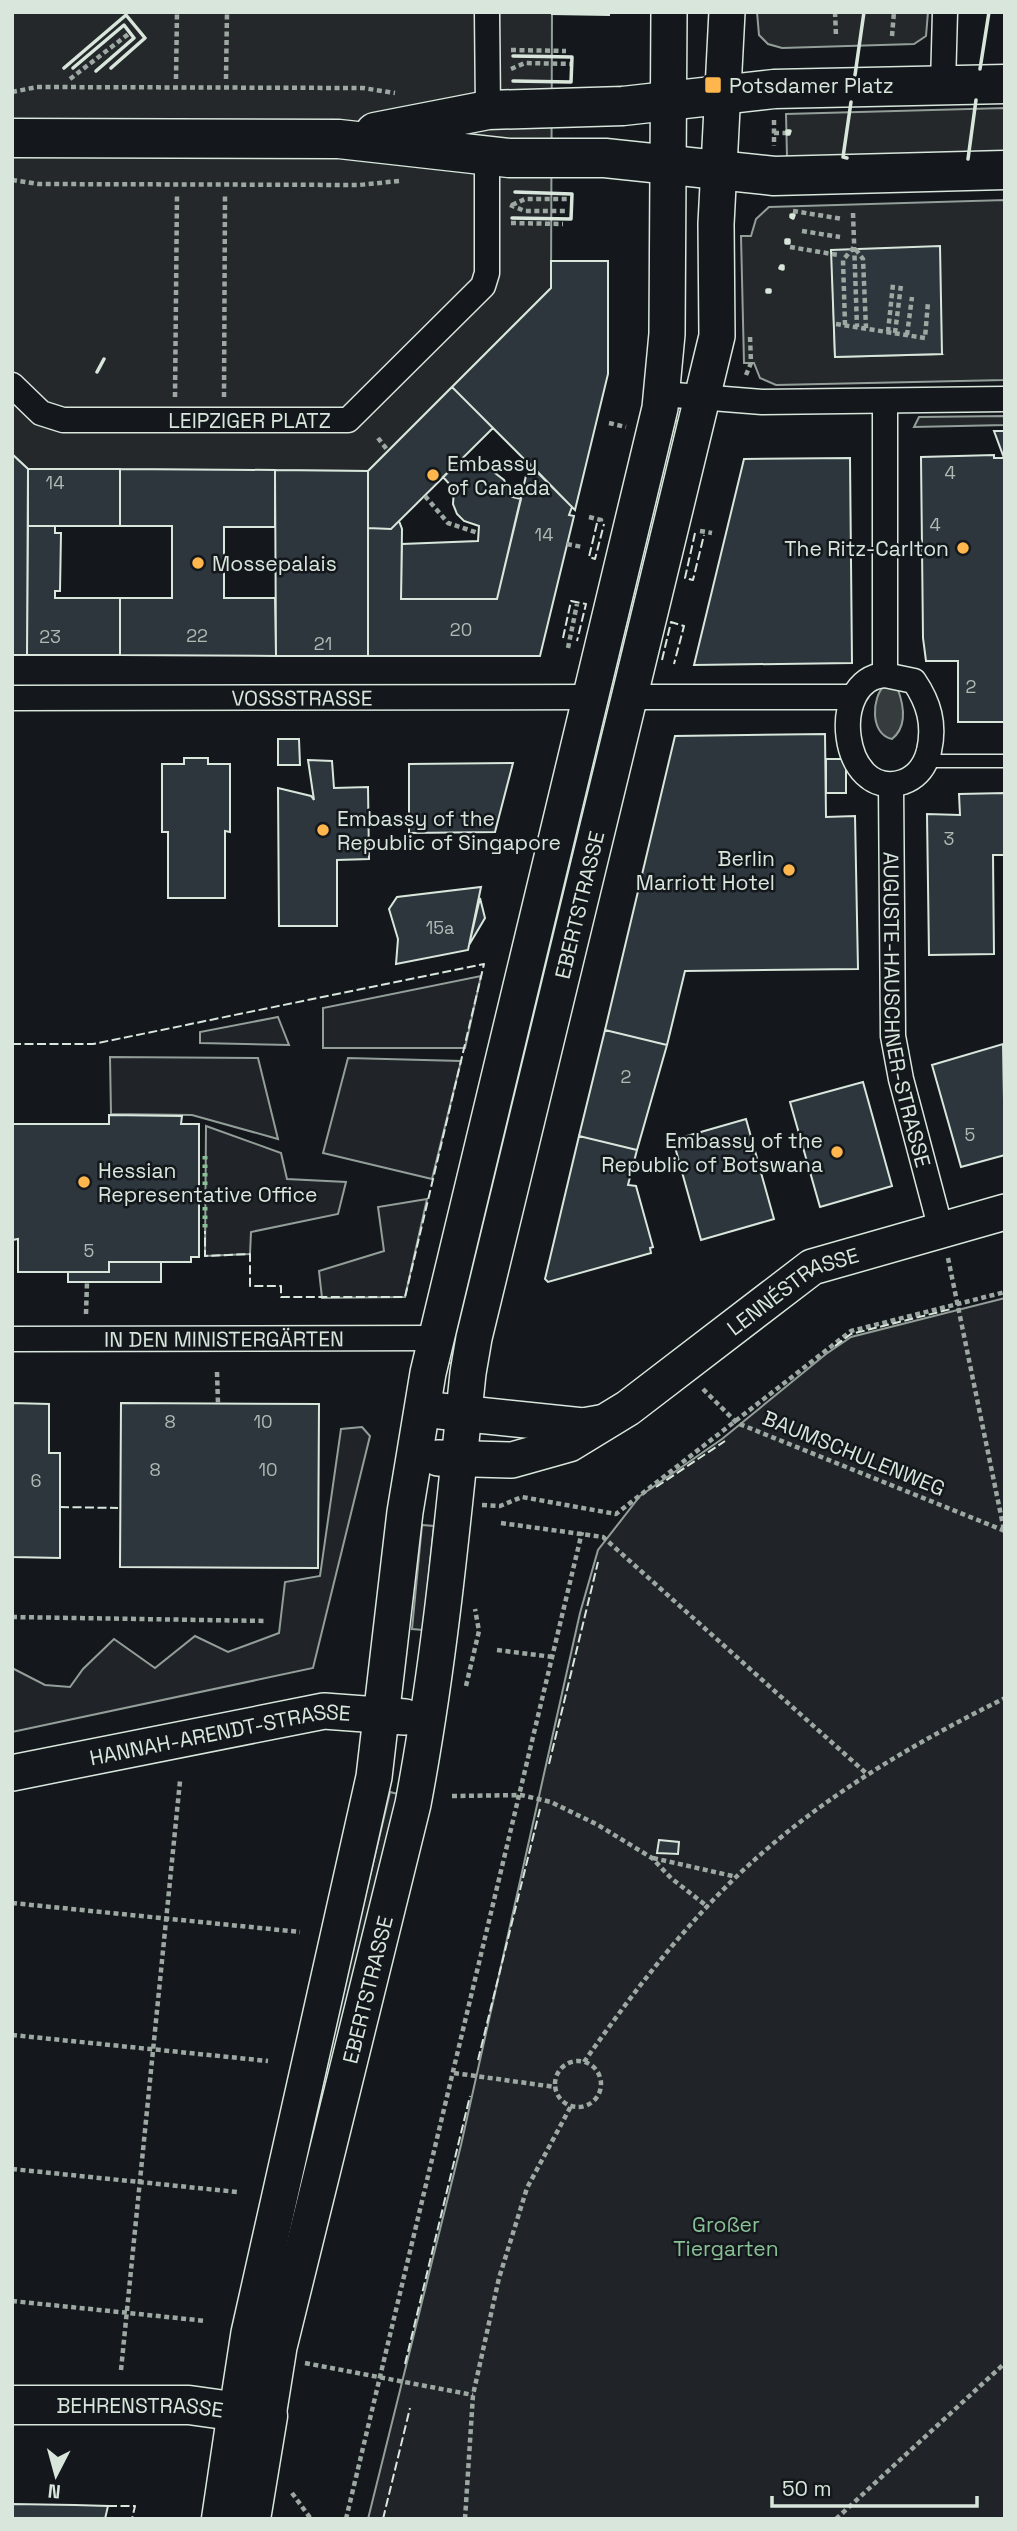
<svg xmlns="http://www.w3.org/2000/svg" width="1017" height="2531" viewBox="0 0 1017 2531" font-family="'Space Grotesk',sans-serif">
<style>
.green{fill:#202428;stroke:#939e99;stroke-width:2}
.parking{fill:#24282b;stroke:#939e99;stroke-width:2;fill-rule:evenodd}
.water{fill:#363b3e;stroke:#939e99;stroke-width:2}
.building{fill:#2c363c;stroke:#d8e6dc;stroke-width:2}
.lines{fill:none;stroke-linecap:round;stroke-linejoin:round}
.lane-casing{stroke:#d8e6dc;stroke-width:15}
.street-casing{stroke:#d8e6dc;stroke-width:27}
.secondary-casing{stroke:#d8e6dc;stroke-width:38}
.primary-casing{stroke:#d8e6dc;stroke-width:41}
.path{stroke:#9da8a2;stroke-width:4.5;stroke-dasharray:5 3.5;stroke-linecap:butt}
.lane{stroke:#14181c;stroke-width:12}
.street{stroke:#14181c;stroke-width:24}
.secondary{stroke:#14181c;stroke-width:35}
.primary{stroke:#14181c;stroke-width:38}
.hedge{stroke:#8ac095;stroke-width:5;stroke-dasharray:3.5 5;stroke-linecap:butt}
.fence{stroke:#d8e6dc;stroke-width:2;stroke-dasharray:9 3.5;stroke-linecap:butt}
.wall{stroke:#d8e6dc;stroke-width:3.5}
.poi-dot{fill:#ffb74d;stroke:#14181c;stroke-width:2.5}
.labels{text-anchor:middle;dominant-baseline:central;stroke-width:5;stroke-linejoin:round;paint-order:stroke}
.number-label{font-size:18px;fill:#adbab4}
.poi-label{font-size:21px;fill:#d8e6dc;stroke:#14181c;text-anchor:start}
.street-label{font-size:21px;fill:#d8e6dc;stroke:#14181c}
.park-label{font-size:21px;fill:#8ac095;stroke:#14181c}
</style>
<rect width="100%" height="100%" fill="#14181c"/>
<path class="green" d="M 672,421 L 678,421 L 627,651 L 616,648 Z
M 596,735 L 603,736 L 455,1363 L 442,1363 Z
M 481,976 L 465,1048 L 323,1048 L 323,1008 Z
M 278,1017 L 289,1045 L 200,1043 L 200,1032 Z
M 110,1057 L 258,1058 L 278,1139 L 192,1115 L 111,1114 Z
M 348,1058 L 461,1061 L 432,1179 L 323,1153 Z
M 206,1126 L 281,1153 L 287,1179 L 346,1182 L 338,1214 L 251,1232 L 250,1254 L 205,1256 Z
M 427,1199 L 405,1297 L 322,1298 L 319,1271 L 384,1251 L 378,1207 Z
M 1005,1298 L 1005,2519 L 368,2519 L 461,2145 L 580,1613 L 598,1550 L 640,1496 L 722,1439 L 826,1354 L 851,1337 Z
M 362,1427 L 370,1436 L 313,1668 L 12,1732 L 12,1668 L 45,1685 L 70,1687 L 83,1669 L 114,1639 L 155,1668 L 195,1636 L 228,1652 L 279,1633 L 285,1582 L 320,1576 L 341,1429 Z
M 422,1525 L 434,1526 L 423,1630 L 412,1629 Z
M 390,1792 L 402,1795 L 271,2345 L 259,2342 Z"/>
<path class="parking" d="M 12,12 L 552,12 L 551,288 L 368,471 L 28,469 L 12,454 Z
M 757,12 L 928,12 L 926,36 L 914,44 L 782,48 L 768,44 L 759,35 Z
M 1005,108 L 1005,152 L 787,157 L 786,114 Z
M 1005,200 L 1005,380 L 776,385 L 760,378 L 754,363 L 744,363 L 741,236 L 751,236 L 756,219 L 769,207 ZM 832,261 L 942,354 L 835,357 Z
M 1005,416 L 1005,425 L 914,427 L 919,417 Z"/>
<path class="water" d="M 885,685 L 897,687 C 904,705 908,726 892,739 C 870,735 871,697 885,685 Z"/>
<path class="building" d="M 552,12 L 609,12 L 609,15 L 552,14 Z
M 940,246 L 942,354 L 835,357 L 831,250 Z
M 551,261 L 608,261 L 608,374 L 575,510 L 452,387 L 551,288 Z
M 452,387 L 493,428 L 391,529 L 368,528 L 368,471 Z
M 994,431 L 1005,431 L 1005,458 L 1004,458 Z
M 994,431 L 1005,431 L 1005,722 L 958,722 L 958,661 L 926,661 L 923,638 L 921,457 L 994,455 L 994,458 L 1004,458 Z
M 12,454 L 28,469 L 27,655 L 12,655 Z
M 850,458 L 852,663 L 694,665 L 744,459 Z
M 529,463 L 572,507 L 569,515 L 574,516 L 540,656 L 368,656 L 368,528 L 391,529 L 399,521 L 402,529 L 401,599 L 497,599 Z
M 456,464 L 463,471 L 472,467 L 491,470 L 504,480 L 512,497 L 521,499 L 497,599 L 401,599 L 402,544 L 478,541 L 479,526 L 464,521 L 457,514 L 453,504 L 454,489 L 443,477 Z
M 28,469 L 120,469 L 120,526 L 28,526 Z
M 120,469 L 275,470 L 275,527 L 224,527 L 224,598 L 275,598 L 276,656 L 120,655 L 120,598 L 172,598 L 172,526 L 120,526 Z
M 275,470 L 368,471 L 368,656 L 276,656 Z
M 28,526 L 55,526 L 55,533 L 61,533 L 60,591 L 55,591 L 55,598 L 120,598 L 120,655 L 27,655 Z
M 825,734 L 826,817 L 855,816 L 858,969 L 685,971 L 667,1045 L 605,1030 L 675,736 Z
M 278,739 L 299,739 L 300,765 L 278,765 Z
M 184,758 L 208,758 L 208,764 L 230,764 L 230,832 L 225,831 L 225,898 L 168,898 L 168,832 L 162,832 L 162,764 L 184,764 Z
M 826,759 L 846,759 L 846,793 L 826,793 Z
M 308,760 L 332,761 L 334,788 L 368,787 L 369,859 L 337,860 L 337,926 L 279,926 L 278,788 L 311,796 L 314,800 Z
M 513,763 L 495,832 L 409,833 L 409,764 Z
M 1005,793 L 1005,855 L 993,855 L 994,954 L 929,955 L 927,814 L 960,815 L 959,794 Z
M 481,887 L 468,950 L 396,964 L 398,939 L 389,909 L 397,897 Z
M 480,898 L 485,918 L 469,945 Z
M 605,1030 L 667,1045 L 637,1150 L 579,1136 Z
M 1003,1044 L 1005,1155 L 961,1167 L 932,1065 Z
M 863,1082 L 892,1186 L 820,1207 L 790,1102 Z
M 109,1115 L 182,1116 L 181,1124 L 199,1124 L 199,1257 L 191,1257 L 191,1262 L 109,1262 L 109,1272 L 18,1272 L 18,1239 L 12,1240 L 12,1124 L 109,1124 Z
M 746,1119 L 774,1219 L 701,1240 L 673,1140 Z
M 579,1136 L 637,1150 L 628,1185 L 636,1186 L 653,1247 L 650,1248 L 651,1253 L 548,1282 L 545,1279 Z
M 109,1262 L 161,1262 L 161,1282 L 68,1282 L 68,1272 L 109,1272 Z
M 12,1403 L 49,1404 L 49,1453 L 60,1453 L 60,1558 L 13,1557 Z
M 121,1403 L 319,1404 L 318,1568 L 120,1567 Z
M 659,1840 L 679,1842 L 678,1854 L 657,1853 Z
M 12,2504 L 75,2505 L 108,2506 L 105,2519 L 12,2519 Z"/>
<g class="lines">
<defs>
<path id="lane" d="M 926,761 L 1005,761"/>
<g id="street">
<path d="M 487,12 L 488,110"/>
<path d="M 943,85 L 945,12"/>
<path id="s1" d="M 12,385 L 41,413 L 63,420 L 348,420 L 483,286 L 487,273 L 487,156"/>
<path d="M 662,394 L 762,402 L 1005,399"/>
<path d="M 885,402 L 885,675"/>
<path d="M 885,675 L 914,681 C 929,703 935,724 929,751 C 925,767 917,777 903,782 C 840,802 827,678 885,675 Z"/>
<path d="M 629,697 L 853,697"/>
<path id="s2" d="M 12,698 L 591,697"/>
<path id="s3" d="M 891,785 L 893,1036 L 901,1079 L 941,1230"/>
<path id="s4" d="M 12,1339 L 436,1338"/>
</g>
<g id="secondary">
<path d="M 440,1411 L 583,1426 L 600,1423"/>
<path id="s5" d="M 438,1458 L 512,1460 L 569,1444 L 628,1408 L 812,1267 L 1005,1212"/>
<path id="s6" d="M 12,1773 L 324,1711 L 405,1717"/>
<path d="M 237,2411 L 249,2333 L 374,1777 L 405,1512 L 428,1373 L 660,408 L 667,334 L 669,12"/>
<path id="s7" d="M 268,2416 L 279,2347 L 413,1804 C 440,1661 453,1518 468,1373 L 474,1338 L 717,336 L 716,224 L 727,12"/>
</g>
<g id="primary">
<path d="M 375,132 L 488,110 L 623,106 L 774,89 L 1005,84"/>
<path d="M 12,138 L 339,139 L 509,158 L 605,158 L 774,176 L 1005,170"/>
<path id="s8" d="M 12,2405 L 189,2405 L 268,2416 L 251,2519"/>
<path d="M 221,2519 L 237,2411"/>
</g>
</defs>
<use href="#lane" class="lane-casing"/>
<use href="#street" class="street-casing"/>
<use href="#secondary" class="secondary-casing"/>
<use href="#primary" class="primary-casing"/>
<path class="path" d="M 835,12 L 836,36
M 892,36 L 894,12
M 511,50 L 566,51
M 511,69 L 525,63 L 572,64
M 70,79 L 131,32
M 176,79 L 177,12
M 226,79 L 227,12
M 12,92 L 37,87 L 363,88 L 395,93
M 774,120 L 774,146
M 774,133 L 786,133
M 12,180 L 39,184 L 359,185 L 399,181
M 510,205 L 525,211 L 568,211
M 512,205 L 525,199 L 569,199
M 793,211 L 843,219
M 853,213 L 857,327
M 511,223 L 563,224
M 802,231 L 840,237
M 790,247 L 838,255
M 836,324 L 925,338 L 928,302
M 845,325 L 843,260 L 854,247 L 863,259 L 866,328
M 888,332 L 893,284
M 895,333 L 901,285
M 907,335 L 912,297
M 746,375 L 751,363 L 750,336
M 175,397 L 177,194
M 224,397 L 225,195
M 609,423 L 626,427
M 378,438 L 388,451
M 425,496 L 448,523 L 478,533
M 589,517 L 601,520 L 600,523
M 700,531 L 712,533
M 567,544 L 582,547
M 568,648 L 577,604
M 948,1258 L 1004,1530
M 86,1314 L 87,1282
M 217,1372 L 218,1404
M 703,1389 L 737,1423 L 1005,1531
M 482,1505 L 500,1506 L 522,1497 L 616,1514 L 851,1331 L 1005,1292
M 501,1523 L 603,1537 L 867,1774
M 12,1617 L 267,1621
M 497,1650 L 553,1657
M 466,1686 L 479,1631 L 475,1609
M 452,1796 L 521,1795 L 551,1802 L 598,1825 L 652,1858 L 671,1878 L 708,1907
M 653,1858 L 737,1877
M 12,1903 L 300,1932
M 12,2035 L 268,2061
M555 2084a23 23 0 1 1 46 0a23 23 0 1 1-46 0Z
M 584,2062 C 629,1998 679,1932 736,1877 C 814,1802 908,1746 1005,1698
M 454,2073 L 555,2087
M 12,2169 L 237,2192
M 12,2301 L 206,2321
M 305,2363 L 473,2395
M 121,2370 L 180,1781
M 292,2493 L 311,2519
M 346,2519 L 582,1532
M 465,2519 L 473,2395 L 499,2278 L 527,2188 L 571,2106
M 836,2519 L 1005,2363"/>
<use href="#lane" class="lane"/>
<use href="#street" class="street"/>
<use href="#secondary" class="secondary"/>
<use href="#primary" class="primary"/>
<path class="hedge" d="M 205,1156 L 205,1231"/>
<path class="fence" d="M 597,523 L 589,557 L 595,559 L 604,524
M 695,533 L 685,578 L 693,580 L 704,535
M 563,638 L 571,601 L 586,604 L 577,641
M 662,660 L 671,622 L 684,626 L 674,664
M 12,1044 L 93,1044 L 484,964 L 405,1297 L 281,1297 L 281,1286 L 250,1286 L 250,1254 L 205,1256 L 205,1231
M 835,1346 L 851,1334 L 951,1309
M 656,1487 L 725,1441
M 60,1507 L 118,1508
M 549,1764 L 598,1562
M 478,2060 L 540,1809
M 405,2364 L 470,2096
M 108,2506 L 135,2506 L 132,2519
M 383,2519 L 410,2408"/>
<path class="wall" d="M 64,68 L 126,15 L 145,38 L 111,68
M 73,68 L 124,25 L 134,38 L 96,71
M 980,69 L 989,12
M 855,75 L 864,12
M 513,81 L 571,82 L 572,57 L 513,56
M 787,131 L 790,131 L 789,134 L 787,134 Z
M 847,158 L 843,157 L 851,102
M 968,159 L 976,100
M 791,215 L 794,215 L 793,218 L 791,217 Z
M 512,218 L 571,219 L 572,194 L 515,192
M 786,240 L 789,240 L 789,243 L 786,243 Z
M 781,266 L 783,266 L 783,269 L 780,268 Z
M 767,290 L 770,290 L 770,292 L 767,292 Z
M 97,372 L 104,359"/>
</g>
<g class="poi-dot">
<rect x="704" y="76" width="18" height="18" rx="3.5"/>
<circle cx="433" cy="475" r="7"/>
<circle cx="963" cy="548" r="7"/>
<circle cx="198" cy="563" r="7"/>
<circle cx="323" cy="830" r="7"/>
<circle cx="789" cy="870" r="7"/>
<circle cx="837" cy="1152" r="7"/>
<circle cx="84" cy="1182" r="7"/>
</g>
<g class="labels">
<g class="number-label">
<text x="950" y="472">4</text>
<text x="55" y="482">14</text>
<text x="935" y="524">4</text>
<text x="544" y="534">14</text>
<text x="461" y="629">20</text>
<text x="197" y="635">22</text>
<text x="50" y="636">23</text>
<text x="323" y="643">21</text>
<text x="971" y="686">2</text>
<text x="949" y="838">3</text>
<text x="440" y="927">15a</text>
<text x="626" y="1076">2</text>
<text x="970" y="1134">5</text>
<text x="89" y="1250">5</text>
<text x="170" y="1421">8</text>
<text x="263" y="1421">10</text>
<text x="155" y="1469">8</text>
<text x="268" y="1469">10</text>
<text x="36" y="1480">6</text>
</g>
<g class="poi-label">
<text x="729" y="85">Potsdamer Platz</text>
<text x="447" y="463">Embassy<tspan x="447" dy="24">of Canada</tspan></text>
<text x="949" y="548" text-anchor="end">The Ritz-Carlton</text>
<text x="212" y="563">Mossepalais</text>
<text x="337" y="818">Embassy of the<tspan x="337" dy="24">Republic of Singapore</tspan></text>
<text x="775" y="858" text-anchor="end">Berlin<tspan x="775" dy="24">Marriott Hotel</tspan></text>
<text x="823" y="1140" text-anchor="end">Embassy of the<tspan x="823" dy="24">Republic of Botswana</tspan></text>
<text x="98" y="1170">Hessian<tspan x="98" dy="24">Representative Office</tspan></text>
</g>
<g class="street-label">
<text stroke="none"><textPath href="#s1" startOffset="250">LEIPZIGER PLATZ</textPath></text>
<text stroke="none"><textPath href="#s2" startOffset="290">VOSSSTRASSE</textPath></text>
<text stroke="none"><textPath href="#s7" startOffset="1545">EBERTSTRASSE</textPath></text>
<text stroke="none"><textPath href="#s3" startOffset="226">AUGUSTE-HAUSCHNER-STRASSE</textPath></text>
<text stroke="none"><textPath href="#s5" startOffset="406">LENNÉSTRASSE</textPath></text>
<text stroke="none"><textPath href="#s4" startOffset="212">IN DEN MINISTERGÄRTEN</textPath></text>
<text transform="translate(854 1453) rotate(22)">BAUMSCHULENWEG</text>
<text stroke="none"><textPath href="#s6" startOffset="212">HANNAH-ARENDT-STRASSE</textPath></text>
<text stroke="none"><textPath href="#s7" startOffset="438">EBERTSTRASSE</textPath></text>
<text stroke="none"><textPath href="#s8" startOffset="128">BEHRENSTRASSE</textPath></text>
</g>
<g class="park-label">
<text x="726" y="2224">Großer<tspan x="726" dy="24">Tiergarten</tspan></text>
</g>
</g>
<rect width="1017" height="2531" fill="none" stroke="#d8e6dc" stroke-width="28"/>
<g transform="translate(56 2475) rotate(186)" stroke="#14181c" stroke-width="5" paint-order="stroke">
<path d="M0-5L12 26L0 18L-12 26Z" fill="#d8e6dc"/>
<text y="-10" font-size="19" font-weight="bold" text-anchor="middle" fill="#d8e6dc">N</text>
</g>
<path d="M772 2496v10h205v-10" fill="none" stroke="#d8e6dc" stroke-width="3.5"/>
<text x="782" y="2496" font-size="21" fill="#d8e6dc" stroke="#14181c" stroke-width="5" paint-order="stroke">50 m</text>
</svg>
